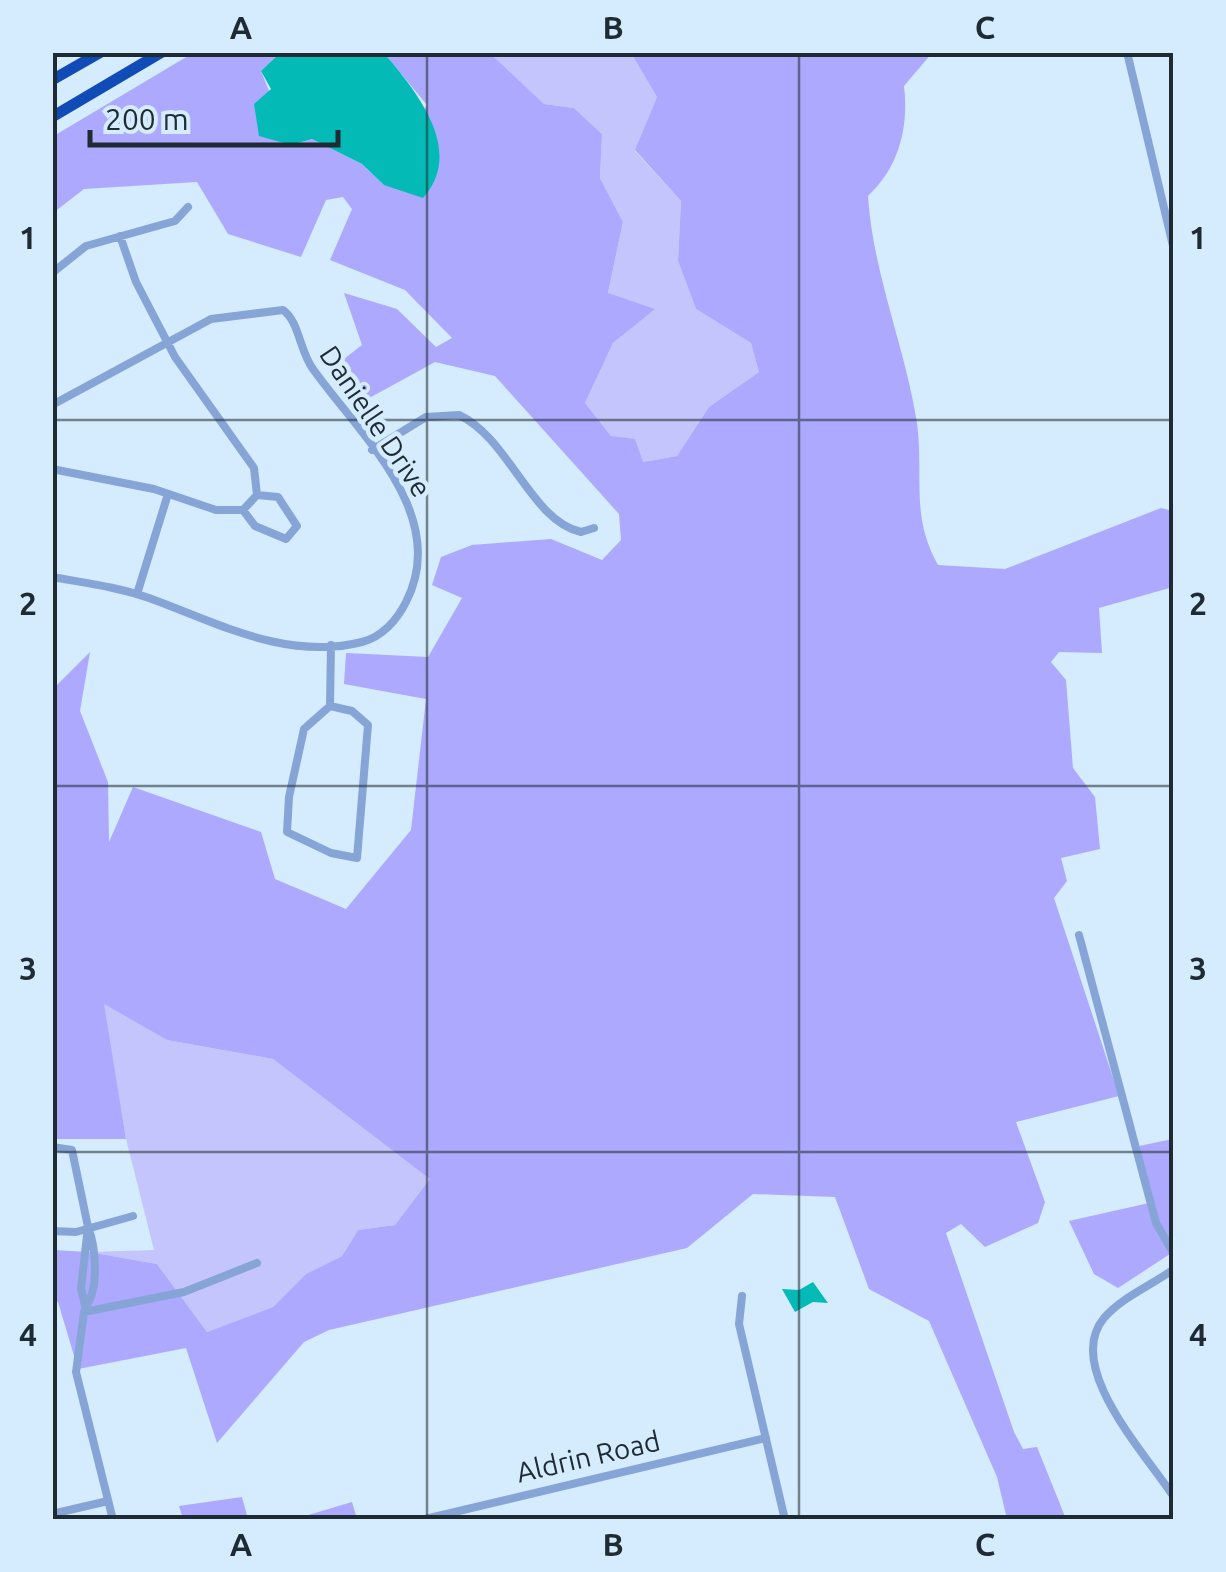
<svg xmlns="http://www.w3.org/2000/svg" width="1226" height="1572" viewBox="0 0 1226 1572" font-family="Ubuntu,sans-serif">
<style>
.green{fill:#c5c5fd}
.forest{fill:#aca9ff}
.water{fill:#04bab7}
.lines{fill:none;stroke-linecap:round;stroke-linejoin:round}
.minor{stroke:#87a4d7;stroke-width:8}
.highway{stroke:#114bb8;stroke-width:11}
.grid{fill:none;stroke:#1f2b32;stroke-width:2.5;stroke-opacity:0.55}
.labels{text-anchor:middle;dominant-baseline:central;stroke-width:9;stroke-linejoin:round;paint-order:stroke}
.street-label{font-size:28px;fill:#1f2b32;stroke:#d4ecfd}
.neatline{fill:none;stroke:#1f2b32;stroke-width:4}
.grid-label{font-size:32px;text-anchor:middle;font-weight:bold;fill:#1f2b32}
</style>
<rect width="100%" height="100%" fill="#d4ecfd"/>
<path class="green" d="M 490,53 L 631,53 L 657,97 L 635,151 L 681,201 L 678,261 L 696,309 L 751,343 L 759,372 L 709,407 L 677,456 L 643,462 L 611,436 L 585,403 L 613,343 L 654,309 L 608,294 L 623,222 L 600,178 L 602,134 L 574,108 L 544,104 Z
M 103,1003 L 167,1040 L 273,1059 L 431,1179 L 395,1225 L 358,1230 L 342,1256 L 306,1274 L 273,1307 L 207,1332 L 157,1264 L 89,1252 L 154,1250 L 126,1139 Z"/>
<path class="forest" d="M 193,53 L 280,53 L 261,71 L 291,145 L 312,139 L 362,164 L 384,185 L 427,105 L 384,53 L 490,53 L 544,104 L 574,108 L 602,134 L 600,178 L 623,222 L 608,293 L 655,309 L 613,343 L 585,403 L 611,436 L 635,439 L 643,462 L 677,456 L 709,407 L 759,372 L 751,343 L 696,309 L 678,261 L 681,201 L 635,150 L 657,97 L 631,53 L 932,53 L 904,86 C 909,127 899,167 868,196 C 873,274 905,346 917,423 C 924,475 910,516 938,565 L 1005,569 L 1161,508 L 1173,511 L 1173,587 L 1099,608 L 1102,653 L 1059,652 L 1051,662 L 1066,680 L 1073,768 L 1095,797 L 1100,849 L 1061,858 L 1067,881 L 1054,898 L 1119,1096 L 1016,1122 L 1045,1202 L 1038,1223 L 985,1247 L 961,1224 L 946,1233 L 1014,1432 L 1023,1449 L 1037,1447 L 1066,1519 L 1007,1519 L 997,1477 L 929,1321 L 869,1289 L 835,1197 L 753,1194 L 687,1248 L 329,1330 L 304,1342 L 217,1443 L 186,1348 L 78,1369 L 58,1302 L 53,1302 L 53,1250 L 89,1252 L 157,1264 L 207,1332 L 273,1307 L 306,1274 L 342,1256 L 358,1230 L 395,1225 L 430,1179 L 273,1059 L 167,1040 L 104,1004 L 126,1139 L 53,1139 L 53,689 L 90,652 L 80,711 L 108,782 L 109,842 L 133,787 L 261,832 L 275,879 L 346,909 L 411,830 L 426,699 L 344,684 L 346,653 L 428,657 L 462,598 L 432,585 L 441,557 L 472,545 L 551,539 L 602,560 L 621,540 L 619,514 L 495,376 L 435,362 L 362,402 L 336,365 L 362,345 L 344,293 L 397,309 L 436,347 L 452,338 L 405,290 L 330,260 L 352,209 L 343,197 L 326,200 L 301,257 L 228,234 L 197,182 L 84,189 L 53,213 L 52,137 Z
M 1173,1139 L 1173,1252 L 1118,1288 L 1094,1274 L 1069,1221 L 1149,1203 L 1134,1147 Z
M 242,1497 L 248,1519 L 183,1519 L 179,1506 Z
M 352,1502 L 357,1519 L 295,1519 Z"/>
<path class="water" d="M 280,53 L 384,53 C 415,90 466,150 423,198 L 384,185 L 362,164 L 312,139 L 291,145 L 259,136 L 254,104 L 271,89 L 261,71 Z
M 813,1282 L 828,1303 L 813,1302 L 795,1312 L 782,1289 L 799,1290 Z"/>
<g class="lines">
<path class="minor" d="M 1127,52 L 1174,250
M 52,273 L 86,246 L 175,221 L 188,207
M 52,405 L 211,319 L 283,310 C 299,321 300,352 313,369 C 359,434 451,515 406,602 C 397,620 382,637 362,642 C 286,661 218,623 149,598 C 118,587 85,583 52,577
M 372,450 L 426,417 L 459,415 C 509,438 531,521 581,532 L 594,528
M 52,469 L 154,489 L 216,510 L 243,510 L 257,495 L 254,468 L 175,357 L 136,282 L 120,236
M 243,510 L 255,526 L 286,539 L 297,526 L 278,497 L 257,495
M 137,594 L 168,494
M 330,706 L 352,711 L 368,725 L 357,858 L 331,853 L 287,832 L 289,797 L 304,729 Z
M 330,706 L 331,645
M 1079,935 L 1156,1223 L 1174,1254
M 52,1147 L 72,1150 L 88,1227
M 52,1231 L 76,1232 L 133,1216
M 742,1296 L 739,1324 L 785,1520
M 86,1306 C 99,1289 96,1247 88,1227 L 81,1288 L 86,1310
M 1171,1493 C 1143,1451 1064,1366 1104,1318 C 1122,1297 1152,1285 1174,1269
M 52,1514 L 108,1501
M 113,1520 L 76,1372 L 84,1312 L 184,1292 L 257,1263
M 421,1520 L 766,1438"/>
<path class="highway" d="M 52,80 L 101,52
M 52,117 L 162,52"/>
</g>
<path class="grid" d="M 427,52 L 427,1520M 799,52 L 799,1520M 52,420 L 1174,420M 52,786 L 1174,786M 52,1152 L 1174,1152"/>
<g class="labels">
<g class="street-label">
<text transform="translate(376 421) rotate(56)">Danielle Drive</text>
<text transform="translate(588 1456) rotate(-13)">Aldrin Road</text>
</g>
</g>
<rect width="1226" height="1572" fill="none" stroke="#d4ecfd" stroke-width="110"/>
<path d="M90 130v15h248v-15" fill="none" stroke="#1f2b32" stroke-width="5"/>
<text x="105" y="130" font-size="30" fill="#1f2b32" stroke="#d4ecfd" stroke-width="8" paint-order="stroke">200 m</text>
<rect x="55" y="55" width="1116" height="1462" class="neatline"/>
<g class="grid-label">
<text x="241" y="39">A</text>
<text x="613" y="39">B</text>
<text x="985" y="39">C</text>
<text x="28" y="249">1</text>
<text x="1198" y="249">1</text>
<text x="28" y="615">2</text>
<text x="1198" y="615">2</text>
<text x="28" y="980">3</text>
<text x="1198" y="980">3</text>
<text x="28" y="1346">4</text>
<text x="1198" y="1346">4</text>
<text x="241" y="1556">A</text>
<text x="613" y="1556">B</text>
<text x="985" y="1556">C</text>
</g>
</svg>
